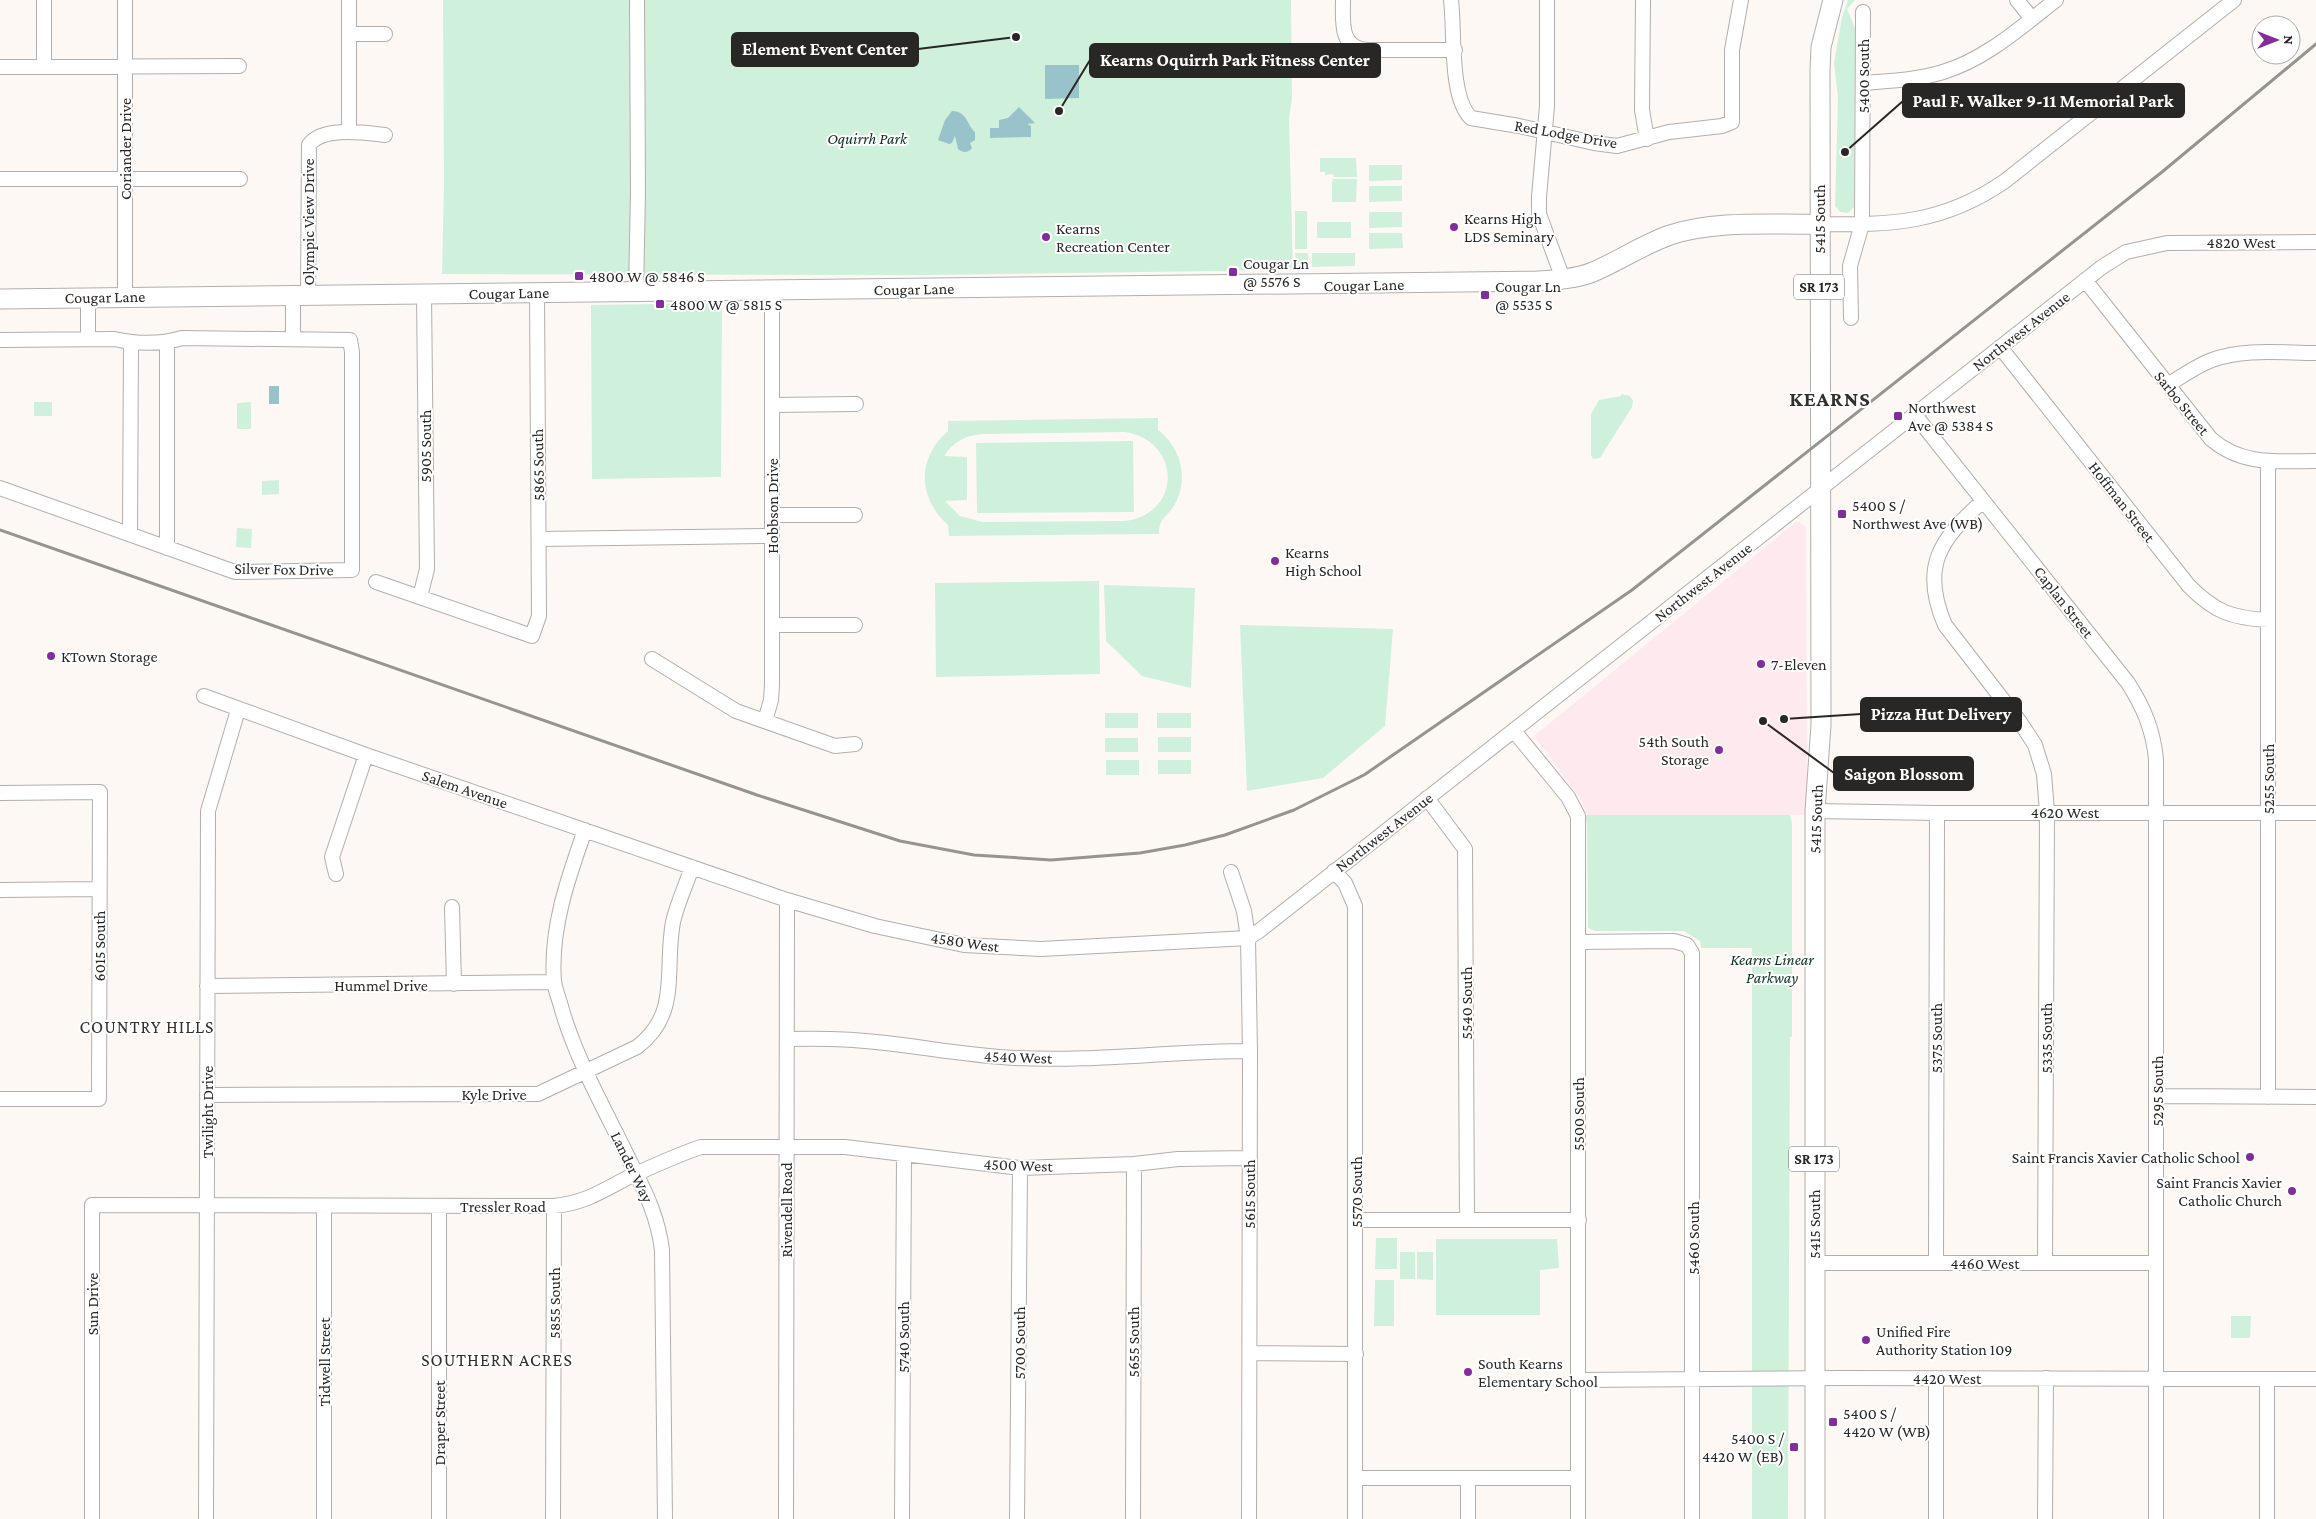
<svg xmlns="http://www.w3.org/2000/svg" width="2316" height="1519" viewBox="0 0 2316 1519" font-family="'Crimson Pro',serif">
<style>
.commercial{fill:#fee9ef}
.green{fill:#cff0da;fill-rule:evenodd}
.water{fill:#99c3ca}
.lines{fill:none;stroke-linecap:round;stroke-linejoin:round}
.minor-casing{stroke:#b3aeab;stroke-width:16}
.major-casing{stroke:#b3aeab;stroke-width:21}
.minor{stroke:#fff;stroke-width:14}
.major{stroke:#fff;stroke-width:19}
.rail{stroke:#979391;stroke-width:3}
.poi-dot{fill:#822d9c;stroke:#fff;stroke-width:2}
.labels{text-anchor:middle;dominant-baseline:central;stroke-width:4;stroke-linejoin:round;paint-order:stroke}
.shield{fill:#fff;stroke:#696867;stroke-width:1}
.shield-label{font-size:15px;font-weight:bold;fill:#292726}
.street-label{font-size:16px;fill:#292726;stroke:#fff}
.park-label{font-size:16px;font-style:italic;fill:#07311c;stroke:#fff}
.poi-label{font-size:16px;fill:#292726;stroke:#fff;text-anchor:start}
.neighbourhood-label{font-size:18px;letter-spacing:1px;fill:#332f2c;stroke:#fff}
.district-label{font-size:21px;font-weight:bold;letter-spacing:1px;fill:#332f2c;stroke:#fff}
.leader{fill:none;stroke:#292726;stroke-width:2}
.callout-dot{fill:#292726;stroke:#fff;stroke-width:2}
.callout{fill:#292726;stroke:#292726;stroke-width:2}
.callout-label{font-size:18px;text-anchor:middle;font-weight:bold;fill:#fff}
</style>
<rect width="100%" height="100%" fill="#fef8f5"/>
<path class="commercial" d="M 1797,521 L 1806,527 L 1807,815 L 1587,815 L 1582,801 L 1534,736 Z"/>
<path class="green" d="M 443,0 L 1291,0 L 1292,99 L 1289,119 L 1293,270 L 927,275 L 442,274 L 444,184 Z
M 1848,0 L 1855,0 L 1847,9 L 1855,28 L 1854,207 L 1848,213 L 1840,212 L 1835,206 L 1838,98 L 1834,63 L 1842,17 Z
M 1320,158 L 1356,158 L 1357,177 L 1334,177 L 1333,174 L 1325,175 L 1325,172 L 1320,172 Z
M 1369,165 L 1402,165 L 1402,180 L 1369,181 Z
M 1333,179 L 1357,179 L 1356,202 L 1332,202 L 1332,182 Z
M 1369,186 L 1402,186 L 1402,201 L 1369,202 Z
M 1295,211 L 1307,211 L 1307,249 L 1295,249 Z
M 1369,212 L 1402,212 L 1402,227 L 1369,228 Z
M 1317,222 L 1351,222 L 1351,238 L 1317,238 Z
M 1369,233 L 1402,233 L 1403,248 L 1369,249 Z
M 1295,253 L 1308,253 L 1308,267 L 1297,264 Z
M 1312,253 L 1355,253 L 1355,266 L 1312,267 Z
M 722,303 L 721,477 L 592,479 L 591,305 Z
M 1621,394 L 1630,396 L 1633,401 L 1632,407 L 1600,458 L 1593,459 L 1591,455 L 1591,414 L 1599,400 L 1621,396 Z
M 34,402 L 52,402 L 52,416 L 34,416 Z
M 251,402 L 251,429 L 237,429 L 237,403 Z
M 1158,418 L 1158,430 C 1181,447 1189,479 1175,504 C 1167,518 1159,517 1159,534 L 949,536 L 948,525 C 918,498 916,459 948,431 L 948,421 ZM 1125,432 C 1182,441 1182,514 1125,521 L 983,522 L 960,516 L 945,501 L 967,500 L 967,457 L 944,456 C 953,442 966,435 982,434 Z
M 1133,441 L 1134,512 L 977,513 L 976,443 Z
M 279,480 L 279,494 L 262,495 L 262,481 Z
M 237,528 L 252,529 L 251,548 L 236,547 Z
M 1099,581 L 1100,674 L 936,677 L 935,583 Z
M 1104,585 L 1195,588 L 1191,688 L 1142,676 L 1106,641 Z
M 1240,625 L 1393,629 L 1385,726 L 1323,778 L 1247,791 Z
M 1105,713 L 1138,713 L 1138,728 L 1105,728 Z
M 1157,713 L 1191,713 L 1191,728 L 1157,728 Z
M 1158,737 L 1191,737 L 1191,752 L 1158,752 Z
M 1105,738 L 1138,738 L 1138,752 L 1105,752 Z
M 1106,760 L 1139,760 L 1139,775 L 1106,775 Z
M 1158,760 L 1191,760 L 1191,774 L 1158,774 Z
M 1585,815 L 1790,815 L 1792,823 L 1792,1037 L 1790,1037 L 1788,1519 L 1752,1519 L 1752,948 L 1701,948 L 1700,941 L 1684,931 L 1595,931 L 1588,928 L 1587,824 Z
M 1376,1238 L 1397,1238 L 1397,1269 L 1375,1269 Z
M 1436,1239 L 1557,1239 L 1559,1268 L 1540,1270 L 1540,1315 L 1436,1315 Z
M 1400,1252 L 1415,1252 L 1415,1279 L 1400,1279 Z
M 1417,1252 L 1433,1252 L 1433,1280 L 1417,1279 Z
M 1375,1280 L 1394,1280 L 1394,1326 L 1374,1326 Z
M 2231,1316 L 2251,1316 L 2250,1338 L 2231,1338 Z"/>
<path class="water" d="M 1045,65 L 1079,65 L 1079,98 L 1045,99 Z
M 1019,107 L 1035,123 L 1027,124 L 1031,126 L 1031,137 L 990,138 L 990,128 L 999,128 L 999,120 L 1008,118 Z
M 952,111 C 968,112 966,124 975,132 L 975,140 L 970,143 L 972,148 C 968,153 963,153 958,149 L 955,136 L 952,143 L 949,144 L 938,140 L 945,120 Z
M 269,386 L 279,386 L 279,404 L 269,404 Z"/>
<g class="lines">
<defs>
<path id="minor" d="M 125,0 L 125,297
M 349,0 L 349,132
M 1343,0 C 1343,21 1339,48 1367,50 L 1455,50
M 1451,0 C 1455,31 1449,97 1471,118 L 1519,126 L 1594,143 L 1617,146 L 1669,132 L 1722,126 L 1732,122 L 1732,50 L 1741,0
M 1547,0 L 1547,106 L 1539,197 L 1539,214 L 1563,279
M 1643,0 L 1642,110 L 1647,139
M 2017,0 L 2032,19
M 349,34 L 385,34
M 0,67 L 239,66
M 44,67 L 44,0
M 1863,83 C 1890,81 1917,80 1943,72 C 1986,59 2021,27 2056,0
M 0,179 L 240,179
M 1819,224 C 1891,225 1943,224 2005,181 L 2234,0
M 2085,280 L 2211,439 C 2242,466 2278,461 2316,461
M 636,292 L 638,192 L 637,0
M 293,295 L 293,338
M 308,295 L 309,145 C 322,126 366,133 385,135
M 88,298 L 88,339
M 1851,318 L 1850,266 L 1862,224 L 1863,12
M 0,340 L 114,339 C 137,344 159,345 182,338 L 350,340 L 352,352 L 352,570 L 235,572 L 0,488
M 167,343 L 167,548
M 2000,347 L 2189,586 C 2215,612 2231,618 2268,620
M 2168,385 C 2182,376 2196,366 2212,360 C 2244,348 2282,353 2316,353
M 772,405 L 856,404
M 1915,415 L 2128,683 C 2144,708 2153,730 2156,759 L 2156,1519
M 1983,501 C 1940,539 1920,567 1945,625 L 2020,722 L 2035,745 L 2044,774 L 2047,812 L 2045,1263
M 772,515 L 855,515
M 130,533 L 131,343
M 539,539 L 771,536
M 376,582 L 532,636 L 539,616 L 537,292
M 420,597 L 427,569 L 424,294
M 772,625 L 855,625
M 652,659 L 736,711 L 835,746 L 855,744
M 204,696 L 366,755 L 787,900 L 875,926 L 964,945 L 1041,949 L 1248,938 L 1259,931 L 2102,267 L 2126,252 L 2167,243 L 2316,242
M 765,721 L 771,700 L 772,685 L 772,290
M 1514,731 L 1568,797 L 1578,816 L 1578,1519
M 0,793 L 100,792 L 99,1099 L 0,1099
M 1427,798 L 1465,849 L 1467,1220
M 1815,811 L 1937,813 L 2316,813
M 585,830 C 568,878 550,929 554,981 C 555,990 560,1001 562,1010 C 576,1057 600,1101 622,1145 C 639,1181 657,1209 662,1250 L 665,1519
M 1334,871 L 1345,883 L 1355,906 L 1355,1519
M 1231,872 L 1244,911 L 1248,938 L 1250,1051 L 1249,1519
M 336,874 L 332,857 L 366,755
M 0,890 L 99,889
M 452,907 L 454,984
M 1578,942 L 1674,941 L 1687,945 L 1692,953 L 1692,1519
M 207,986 L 554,982
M 788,1039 C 821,1038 854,1039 886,1043 C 929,1048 971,1056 1015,1058 C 1093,1062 1171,1051 1250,1051
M 207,1095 L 538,1094 L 637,1047 C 681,1014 664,970 673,922 C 677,904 686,885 692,867
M 2157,1096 L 2316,1097
M 2268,1097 L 2268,461
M 439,1206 L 439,1519
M 1356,1220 L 1579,1220
M 1814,1263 L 2156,1263
M 1936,1263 L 1937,813
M 1250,1353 L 1356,1354
M 2267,1379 L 2267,1519
M 1578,1380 L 1843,1378 L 2316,1379
M 1355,1478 L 1578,1478
M 92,1519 L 92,1205 L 554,1206 C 585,1203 602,1191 629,1177 C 653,1166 677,1155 701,1147 L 845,1147 L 1020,1168 L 1134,1164 L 1178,1159 L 1249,1158
M 206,1519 L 208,811 L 238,710
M 324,1519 L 324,1206
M 553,1519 L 554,1206
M 786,1519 L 787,900
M 902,1519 L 904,1155
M 1017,1519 L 1020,1168
M 1133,1519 L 1134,1164
M 1468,1519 L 1468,1478
M 1936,1519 L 1936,1378
M 2045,1519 L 2046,1378"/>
<path id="major" d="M 0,299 L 1537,281 C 1555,280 1576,279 1593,272 C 1619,261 1644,244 1670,235 C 1717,220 1770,225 1819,224
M 1815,1519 L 1815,811 L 1821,725 L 1820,70 L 1821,47 L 1833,0"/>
</defs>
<use href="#minor" class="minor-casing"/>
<use href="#major" class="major-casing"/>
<use href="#minor" class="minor"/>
<use href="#major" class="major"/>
<path class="rail" d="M 0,530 L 757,795 L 900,841 L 974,855 L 1051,860 L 1140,853 L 1185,845 L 1225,835 L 1294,810 L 1364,775 L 1632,590 L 2162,172 L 2316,44"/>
</g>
<g class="poi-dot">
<circle cx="1454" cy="227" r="5"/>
<circle cx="1046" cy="237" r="5"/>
<rect x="1228" y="267" width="10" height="10" rx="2.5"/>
<rect x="574" y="271" width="10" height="10" rx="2.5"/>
<rect x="1480" y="290" width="10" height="10" rx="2.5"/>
<rect x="655" y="299" width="10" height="10" rx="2.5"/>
<rect x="1893" y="411" width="10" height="10" rx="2.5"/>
<rect x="1837" y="509" width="10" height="10" rx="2.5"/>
<circle cx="1275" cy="561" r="5"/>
<circle cx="51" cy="656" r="5"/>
<circle cx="1761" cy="664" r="5"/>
<circle cx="1719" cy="750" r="5"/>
<circle cx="2250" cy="1157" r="5"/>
<circle cx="2292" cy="1191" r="5"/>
<circle cx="1866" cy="1340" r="5"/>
<circle cx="1468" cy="1372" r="5"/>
<rect x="1828" y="1417" width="10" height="10" rx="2.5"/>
<rect x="1789" y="1442" width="10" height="10" rx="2.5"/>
</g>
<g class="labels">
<g class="shield">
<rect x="1794" y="274.5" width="50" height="25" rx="4"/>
<rect x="1789" y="1146.5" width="50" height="25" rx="4"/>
</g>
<g class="shield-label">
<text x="1819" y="287">SR 173</text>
<text x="1814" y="1159">SR 173</text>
</g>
<g class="street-label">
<text transform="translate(1863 76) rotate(-90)">5400 South</text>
<text transform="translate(1566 134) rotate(10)">Red Lodge Drive</text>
<text transform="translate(125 149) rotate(-90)">Coriander Drive</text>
<text transform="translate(1819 219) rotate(-90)">5415 South</text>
<text transform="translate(308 222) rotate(-90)">Olympic View Drive</text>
<text x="2241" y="242">4820 West</text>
<text transform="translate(1364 285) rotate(-1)">Cougar Lane</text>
<text transform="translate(914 289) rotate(-1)">Cougar Lane</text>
<text transform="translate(509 293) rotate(-1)">Cougar Lane</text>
<text transform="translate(105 297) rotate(-1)">Cougar Lane</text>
<text transform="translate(2021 331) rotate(-38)">Northwest Avenue</text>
<text transform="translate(2182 403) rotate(51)">Sarbo Street</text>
<text transform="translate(425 446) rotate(-90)">5905 South</text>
<text transform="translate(538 465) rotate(-91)">5865 South</text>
<text transform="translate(2122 502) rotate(52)">Hoffman Street</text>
<text transform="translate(772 506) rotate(-90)">Hobbson Drive</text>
<text transform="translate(284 569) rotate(1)">Silver Fox Drive</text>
<text transform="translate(1703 582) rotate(-38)">Northwest Avenue</text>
<text transform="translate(2064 602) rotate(52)">Caplan Street</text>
<text transform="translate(2268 779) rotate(-90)">5255 South</text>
<text transform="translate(465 789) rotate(19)">Salem Avenue</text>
<text x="2065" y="812">4620 West</text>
<text transform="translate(1816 819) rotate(-88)">5415 South</text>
<text transform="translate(1384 832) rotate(-38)">Northwest Avenue</text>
<text transform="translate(965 942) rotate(8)">4580 West</text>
<text transform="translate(99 946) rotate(-90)">6015 South</text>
<text x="381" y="985">Hummel Drive</text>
<text transform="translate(1466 1003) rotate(-90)">5540 South</text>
<text transform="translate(1936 1038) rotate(-90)">5375 South</text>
<text transform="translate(2046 1038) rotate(-90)">5335 South</text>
<text transform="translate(1018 1057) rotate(2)">4540 West</text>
<text transform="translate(2157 1091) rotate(-90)">5295 South</text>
<text x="494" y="1094">Kyle Drive</text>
<text transform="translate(207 1112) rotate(-90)">Twilight Drive</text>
<text transform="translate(1578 1114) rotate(-90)">5500 South</text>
<text transform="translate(1018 1165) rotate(2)">4500 West</text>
<text transform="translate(632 1167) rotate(64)">Lander Way</text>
<text transform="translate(1356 1192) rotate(-90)">5570 South</text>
<text transform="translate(1249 1194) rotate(-90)">5615 South</text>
<text x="503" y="1206">Tressler Road</text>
<text transform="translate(786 1210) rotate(-90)">Rivendell Road</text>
<text transform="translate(1814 1224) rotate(-90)">5415 South</text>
<text transform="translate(1693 1238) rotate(-90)">5460 South</text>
<text x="1985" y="1263">4460 West</text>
<text transform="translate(554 1303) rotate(-90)">5855 South</text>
<text transform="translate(92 1304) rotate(-90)">Sun Drive</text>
<text transform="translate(903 1337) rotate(-90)">5740 South</text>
<text transform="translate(1133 1342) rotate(-90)">5655 South</text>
<text transform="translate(1019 1343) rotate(-90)">5700 South</text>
<text transform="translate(324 1362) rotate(-90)">Tidwell Street</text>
<text x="1947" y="1378">4420 West</text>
<text transform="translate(439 1423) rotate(-90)">Draper Street</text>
</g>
<g class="park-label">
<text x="867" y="138">Oquirrh Park</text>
<text x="1772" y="959">Kearns Linear<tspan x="1772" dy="18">Parkway</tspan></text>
</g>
<g class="poi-label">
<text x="1464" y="218">Kearns High<tspan x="1464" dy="18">LDS Seminary</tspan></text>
<text x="1056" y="228">Kearns<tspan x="1056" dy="18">Recreation Center</tspan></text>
<text x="1243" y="263">Cougar Ln<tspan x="1243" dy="18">@ 5576 S</tspan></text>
<text x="589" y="276">4800 W @ 5846 S</text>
<text x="1495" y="286">Cougar Ln<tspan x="1495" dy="18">@ 5535 S</tspan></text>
<text x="670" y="304">4800 W @ 5815 S</text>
<text x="1908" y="407">Northwest<tspan x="1908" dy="18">Ave @ 5384 S</tspan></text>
<text x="1852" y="505">5400 S /<tspan x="1852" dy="18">Northwest Ave (WB)</tspan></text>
<text x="1285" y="552">Kearns<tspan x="1285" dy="18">High School</tspan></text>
<text x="61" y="656">KTown Storage</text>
<text x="1771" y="664">7-Eleven</text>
<text x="1709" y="741" text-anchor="end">54th South<tspan x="1709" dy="18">Storage</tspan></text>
<text x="2240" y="1157" text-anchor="end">Saint Francis Xavier Catholic School</text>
<text x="2282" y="1182" text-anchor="end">Saint Francis Xavier<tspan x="2282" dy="18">Catholic Church</tspan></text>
<text x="1876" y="1331">Unified Fire<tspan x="1876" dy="18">Authority Station 109</tspan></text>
<text x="1478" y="1363">South Kearns<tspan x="1478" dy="18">Elementary School</tspan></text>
<text x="1843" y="1413">5400 S /<tspan x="1843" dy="18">4420 W (WB)</tspan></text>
<text x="1784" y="1438" text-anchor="end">5400 S /<tspan x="1784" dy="18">4420 W (EB)</tspan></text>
</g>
<g class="neighbourhood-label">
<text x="147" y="1027">COUNTRY HILLS</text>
<text x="497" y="1360">SOUTHERN ACRES</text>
</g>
<g class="district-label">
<text x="1830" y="399">KEARNS</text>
</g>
</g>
<path class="leader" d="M1016 37L918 49M1059 111L1090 60M1845 152L1903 101M1784 719L1861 714M1763 721L1834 773"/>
<g class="callout-dot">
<circle cx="1016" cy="37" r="5"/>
<circle cx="1059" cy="111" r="5"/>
<circle cx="1845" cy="152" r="5"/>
<circle cx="1784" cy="719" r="5"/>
<circle cx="1763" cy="721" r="5"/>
</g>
<g class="callout">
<rect x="732" y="33" width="186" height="33" rx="5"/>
<rect x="1090" y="44" width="290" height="33" rx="5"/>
<rect x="1903" y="84" width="281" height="33" rx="5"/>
<rect x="1861" y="698" width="160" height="33" rx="5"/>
<rect x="1834" y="757" width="139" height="33" rx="5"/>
</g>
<g class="callout-label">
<text x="825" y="55">Element Event Center</text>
<text x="1235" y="66">Kearns Oquirrh Park Fitness Center</text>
<text x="2043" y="107">Paul F. Walker 9-11 Memorial Park</text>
<text x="1941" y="720">Pizza Hut Delivery</text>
<text x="1904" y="780">Saigon Blossom</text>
</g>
<g transform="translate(2276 40) rotate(90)"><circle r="24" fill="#ffffff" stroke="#a9a9a8"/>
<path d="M0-4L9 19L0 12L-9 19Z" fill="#822d9c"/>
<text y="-8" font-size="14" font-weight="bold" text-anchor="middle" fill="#292726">N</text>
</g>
</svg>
